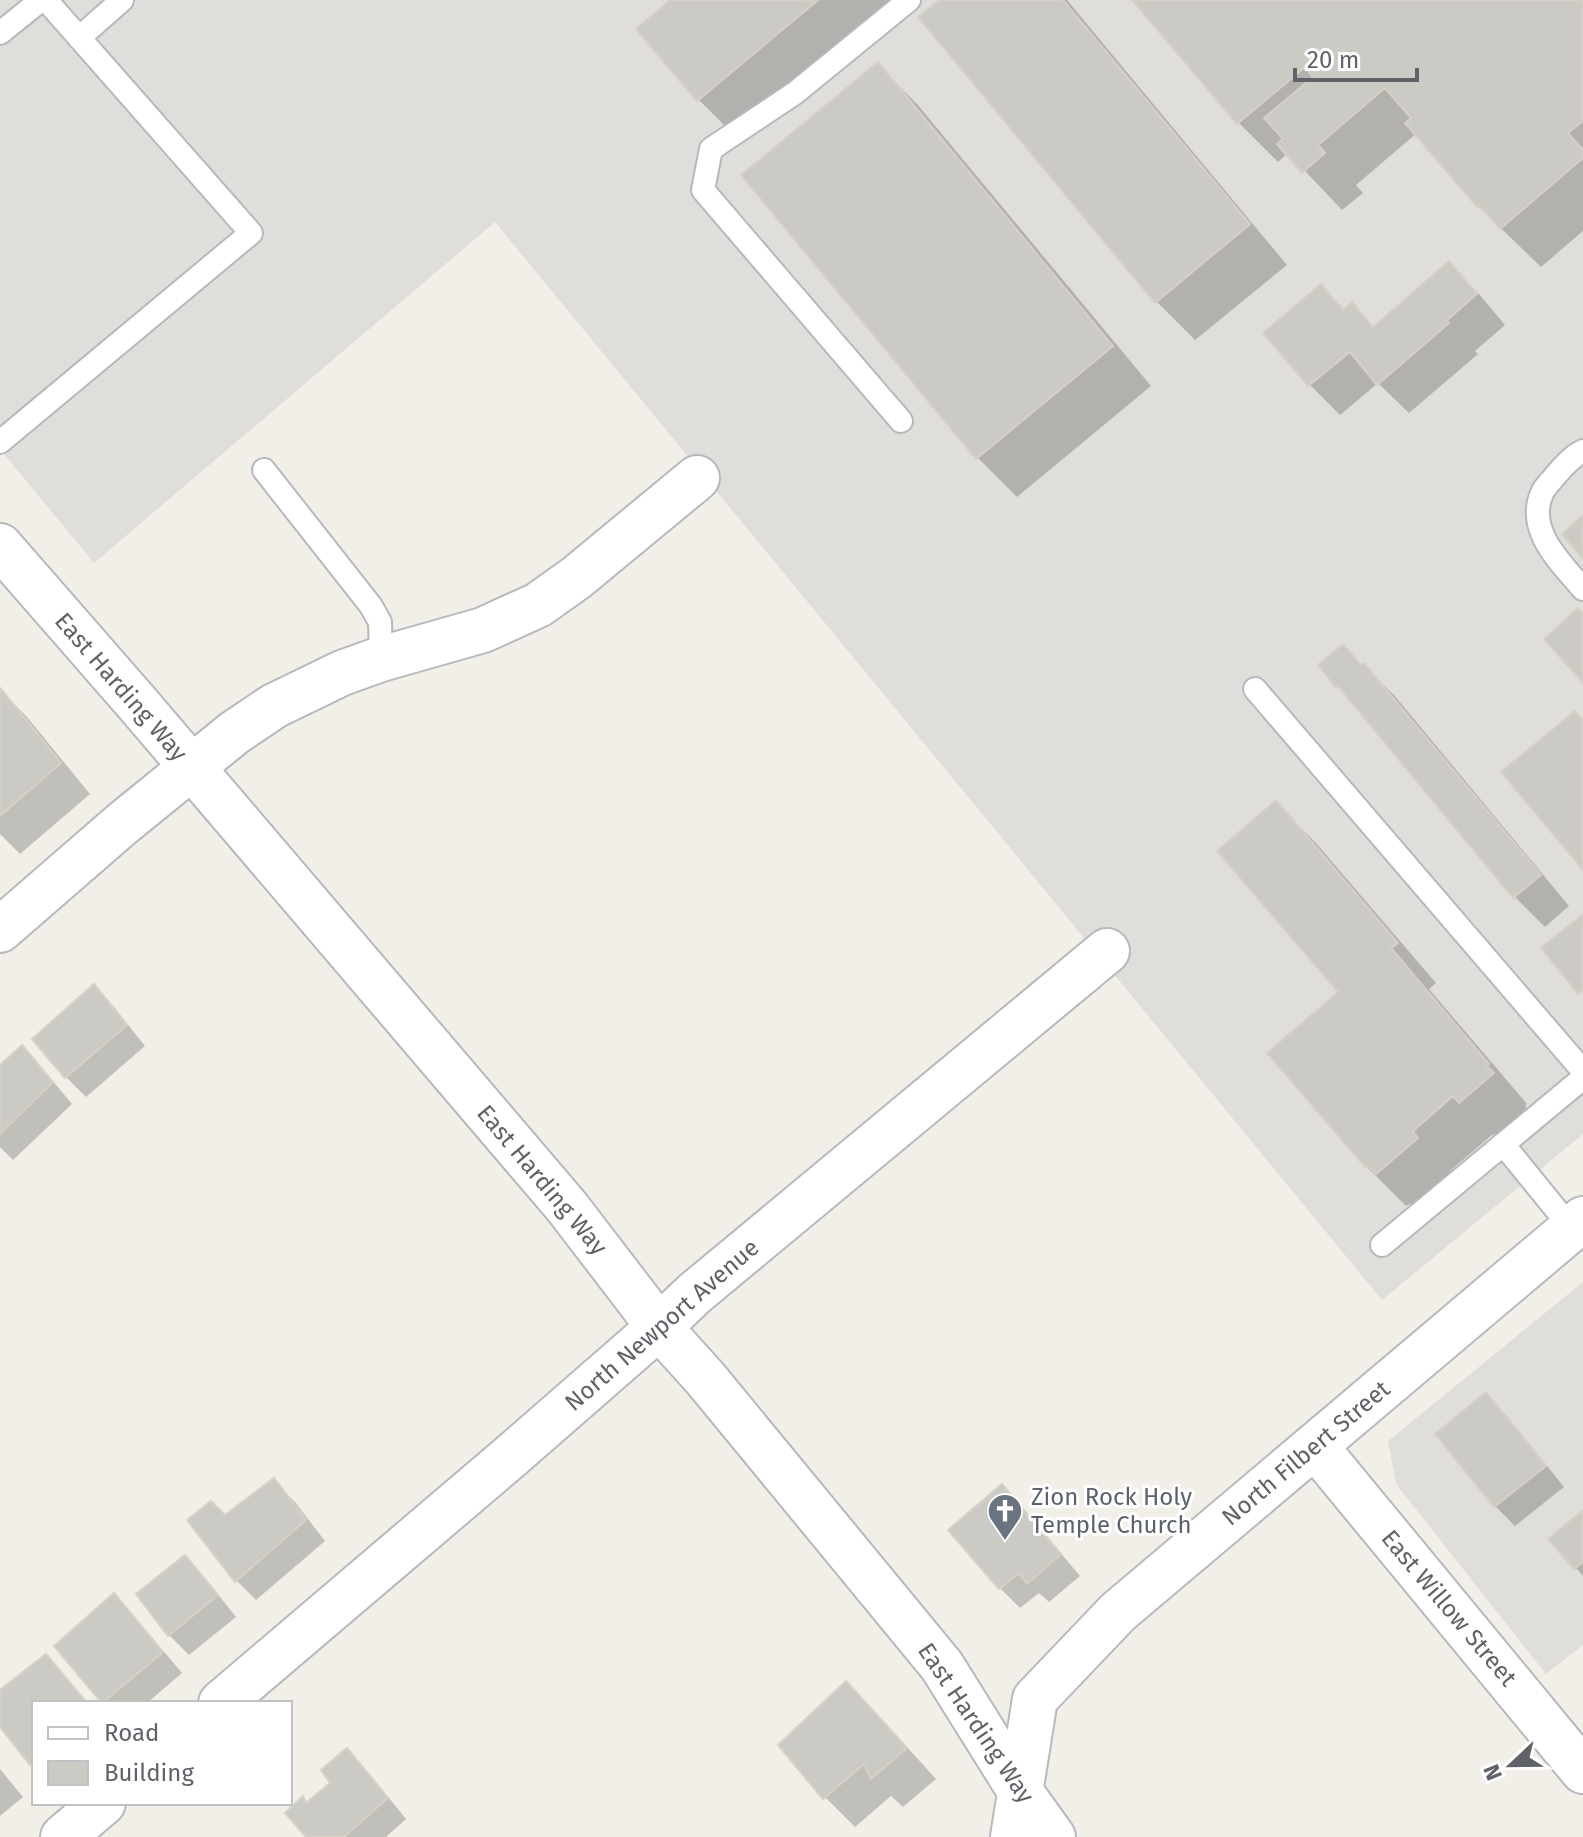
<svg xmlns="http://www.w3.org/2000/svg" width="1583" height="1837" viewBox="0 0 1583 1837" font-family="'Fira Sans',sans-serif">
<style>
.industrial{fill:#e0deda}
.shadow{fill:#0003}
.building{fill:#cccac5;stroke:#d6d1c6;stroke-width:2}
.lines{fill:none;stroke-linecap:round;stroke-linejoin:round}
.lane-casing{stroke:#b5b8bc;stroke-width:26}
.street-casing{stroke:#b5b8bc;stroke-width:48}
.secondary-casing{stroke:#b6babf;stroke-width:48}
.lane{stroke:#fff;stroke-width:22}
.street{stroke:#fff;stroke-width:44}
.secondary{stroke:#fff;stroke-width:44}
.labels{text-anchor:middle;dominant-baseline:central;stroke-width:6;stroke-linejoin:round;paint-order:stroke}
.street-label{font-size:24px;fill:#5f6368;stroke:#fff}
.worship-label{font-size:24px;fill:#5b616d;stroke:#fff;text-anchor:start}
</style>
<rect width="100%" height="100%" fill="#f1efe8"/>
<path class="industrial" d="M 0,0 L 1583,0 L 1583,1134 L 1382,1300 L 495,222 L 94,563 L 0,449 Z
M 1583,1282 L 1583,1645 L 1546,1674 L 1396,1484 L 1388,1441 Z"/>
<path class="shadow" d="M 673,0 L 903,0 L 738,139 L 699,100 L 639,29 Z
M 942,0 L 1067,0 L 1287,265 L 1195,340 L 1156,301 Z
M 1134,0 L 1583,0 L 1583,231 L 1541,267 L 1478,206 L 1417,133 L 1356,185 L 1363,193 L 1342,210 L 1288,153 L 1278,162 L 1239,123 Z
M 878,65 L 917,104 L 1151,386 L 1017,497 L 978,458 Z
M 1449,264 L 1479,294 L 1505,325 L 1475,351 L 1478,354 L 1409,413 L 1378,383 L 1340,415 L 1310,385 L 1266,333 L 1321,287 L 1345,310 L 1352,305 L 1375,328 Z
M 1343,647 L 1394,695 L 1569,906 L 1545,927 L 1515,897 L 1359,709 L 1338,687 L 1321,666 Z
M 0,690 L 27,717 L 90,794 L 20,854 L 0,834 Z
M 1276,803 L 1315,842 L 1436,983 L 1429,989 L 1527,1104 L 1525,1106 L 1531,1113 L 1500,1140 L 1493,1134 L 1450,1171 L 1456,1178 L 1417,1211 L 1409,1204 L 1406,1206 L 1367,1167 L 1341,993 Z
M 94,987 L 114,1007 L 145,1046 L 86,1097 L 66,1077 Z
M 22,1048 L 42,1068 L 72,1104 L 13,1160 L 0,1147 L 0,1068 Z
M 1486,1395 L 1506,1415 L 1564,1487 L 1515,1526 L 1495,1506 Z
M 274,1481 L 294,1501 L 325,1541 L 256,1600 L 236,1580 L 225,1518 Z
M 1002,1487 L 1022,1507 L 1080,1576 L 1049,1602 L 1039,1593 L 1020,1608 L 1000,1588 L 951,1530 Z
M 1583,1512 L 1583,1576 L 1551,1539 Z
M 185,1558 L 205,1578 L 236,1617 L 189,1655 L 169,1635 L 139,1594 Z
M 114,1596 L 134,1616 L 182,1673 L 147,1703 L 105,1703 L 57,1646 Z
M 46,1657 L 88,1703 L 34,1703 L 34,1766 L 0,1724 L 0,1693 Z
M 846,1683 L 876,1713 L 936,1779 L 903,1807 L 891,1796 L 855,1827 L 825,1797 Z
M 347,1751 L 367,1771 L 406,1819 L 386,1837 L 308,1837 L 303,1799 L 308,1804 L 333,1783 Z
M 0,1769 L 23,1797 L 0,1816 Z"/>
<path class="building" d="M 670,0 L 818,0 L 697,101 L 636,29 Z
M 939,0 L 1063,0 L 1250,224 L 1155,303 L 918,17 Z
M 1132,0 L 1583,0 L 1583,121 L 1568,133 L 1583,150 L 1583,158 L 1500,229 L 1480,205 L 1477,207 L 1405,123 L 1411,118 L 1385,88 L 1318,145 L 1325,153 L 1302,173 L 1277,144 L 1283,139 L 1264,118 L 1313,77 L 1305,67 L 1237,124 Z
M 878,62 L 1113,346 L 976,459 L 741,175 Z
M 1449,261 L 1477,294 L 1447,320 L 1449,323 L 1377,385 L 1350,352 L 1308,386 L 1263,333 L 1321,284 L 1343,310 L 1352,302 L 1373,327 Z
M 1583,515 L 1583,559 L 1562,534 Z
M 1578,608 L 1583,614 L 1583,683 L 1544,639 Z
M 1343,644 L 1361,665 L 1364,663 L 1541,875 L 1513,898 L 1338,686 L 1336,688 L 1318,665 Z
M 0,688 L 61,763 L 0,816 Z
M 1575,711 L 1583,721 L 1583,870 L 1501,772 Z
M 1276,800 L 1398,943 L 1391,948 L 1489,1064 L 1487,1066 L 1494,1073 L 1459,1103 L 1453,1096 L 1413,1131 L 1418,1138 L 1376,1174 L 1369,1166 L 1366,1168 L 1267,1053 L 1338,992 L 1217,851 Z
M 1583,914 L 1583,990 L 1578,994 L 1541,948 Z
M 94,984 L 127,1025 L 65,1078 L 32,1039 Z
M 22,1045 L 53,1082 L 0,1134 L 0,1065 Z
M 1486,1392 L 1546,1466 L 1494,1507 L 1435,1434 Z
M 274,1478 L 306,1520 L 235,1582 L 187,1520 L 211,1501 L 225,1515 Z
M 1002,1484 L 1061,1554 L 1027,1584 L 1019,1573 L 999,1589 L 948,1530 Z
M 1583,1510 L 1583,1562 L 1574,1569 L 1548,1539 Z
M 185,1555 L 218,1595 L 168,1636 L 136,1594 Z
M 114,1593 L 163,1652 L 102,1703 L 54,1646 Z
M 46,1654 L 87,1703 L 34,1703 L 34,1761 L 30,1765 L 0,1727 L 0,1690 Z
M 846,1681 L 907,1748 L 871,1779 L 864,1764 L 823,1799 L 778,1745 Z
M 347,1748 L 388,1798 L 344,1837 L 306,1837 L 285,1813 L 303,1796 L 306,1803 L 330,1783 L 321,1770 Z"/>
<g class="lines">
<defs>
<path id="lane" d="M 0,33 L 41,0
M 79,38 L 122,0
M 901,421 L 703,190 L 711,149 L 795,93 L 909,0
M 0,442 L 251,233 L 46,0
M 1583,451 C 1572,456 1563,467 1555,476 C 1551,481 1546,486 1543,491 C 1524,529 1561,563 1583,589
M 264,470 L 371,606 L 380,622 L 381,659
M 1255,689 L 1583,1071
M 1503,1144 L 1572,1229
M 1382,1245 L 1583,1078"/>
<path id="street" d="M 0,546 L 137,703 L 567,1207 L 659,1327 L 705,1378 L 942,1666 L 1020,1791 L 1053,1837
M 0,930 L 122,824 L 234,733 L 274,706 L 342,673 L 381,659 L 483,630 L 538,605 L 576,578 L 697,478
M 1315,1446 L 1583,1771
M 221,1703 L 510,1457 L 659,1327 L 695,1293 L 1107,951
M 63,1837 L 103,1803"/>
<path id="secondary" d="M 1013,1837 L 1035,1699 L 1118,1612 L 1583,1219"/>
</defs>
<use href="#lane" class="lane-casing"/>
<use href="#street" class="street-casing"/>
<use href="#secondary" class="secondary-casing"/>
<use href="#lane" class="lane"/>
<use href="#street" class="street"/>
<use href="#secondary" class="secondary"/>
</g>
<defs>
<symbol id="church-pin" viewBox="-11 -11 22 30"><path d="M0 17L-7.5 6A9.5 9.5 0 1 1 7.5 6Z" fill="#6b7280" stroke="#fff"/><path d="M-1.2-6h2.4v3.5h3.3v2.4h-3.3V6h-2.4V-.1h-3.3v-2.4h3.3Z" fill="#fff"/></symbol>
</defs>
<g fill-rule="evenodd">
<use href="#church-pin" x="985" y="1491" width="40" height="54"/>
</g>
<g class="labels">
<g class="street-label">
<text transform="translate(121 687) rotate(49)">East Harding Way</text>
<text transform="translate(542 1180) rotate(50)">East Harding Way</text>
<text transform="translate(662 1325) rotate(-41)">North Newport Avenue</text>
<text transform="translate(1306 1453) rotate(-40)">North Filbert Street</text>
<text transform="translate(1449 1608) rotate(50)">East Willow Street</text>
<text transform="translate(976 1723) rotate(56)">East Harding Way</text>
</g>
<g class="worship-label">
<text x="1031" y="1497">Zion Rock Holy<tspan x="1031" dy="28">Temple Church</tspan></text>
</g>
</g>
<rect x="32" y="1701" width="260" height="104" fill="#ffffff" stroke="#bfc1c3" stroke-width="2"/>
<rect x="48" y="1727" width="40" height="12" fill="#ffffff" stroke="#bfc1c3" stroke-width="2"/>
<text x="104" y="1741" font-size="24" fill="#5f6368">Road</text>
<rect x="48" y="1761" width="40" height="24" fill="#cccac5" stroke="#bfc1c3" stroke-width="2"/>
<text x="104" y="1781" font-size="24" fill="#5f6368">Building</text>
<g transform="translate(1511 1765) rotate(248)" stroke="#ffffff" stroke-width="6" paint-order="stroke">
<path d="M0-6L14 30L0 20L-14 30Z" fill="#5f6368"/>
<text y="-12" font-size="22" font-weight="bold" text-anchor="middle" fill="#5f6368">N</text>
</g>
<path d="M1295 68v12h122v-12" fill="none" stroke="#5f6368" stroke-width="4"/>
<text x="1307" y="68" font-size="24" fill="#5f6368" stroke="#ffffff" stroke-width="6" paint-order="stroke">20 m</text>
</svg>
